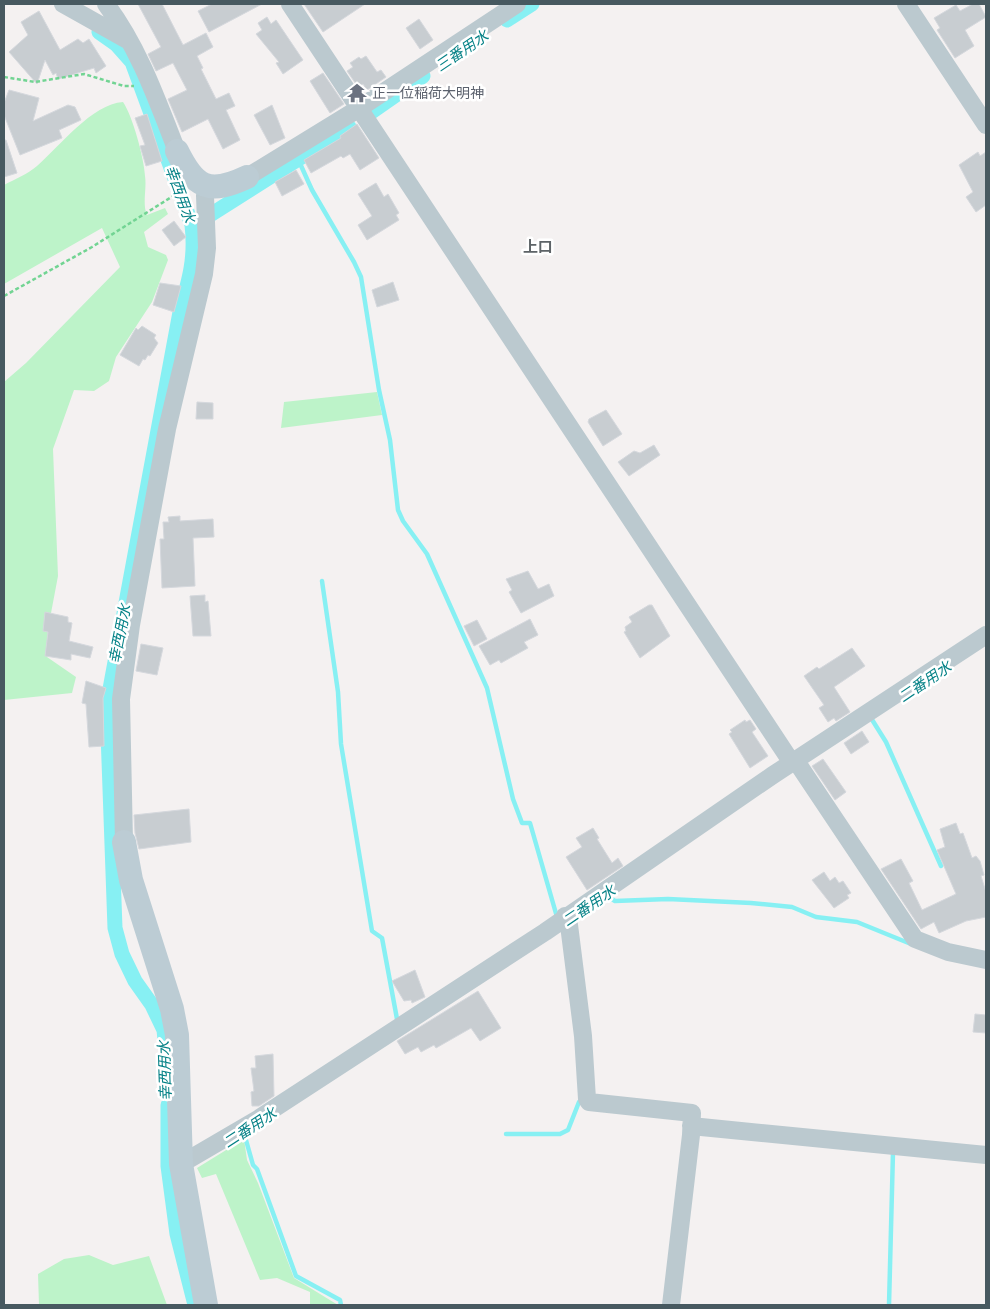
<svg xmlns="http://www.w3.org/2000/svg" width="990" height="1309" viewBox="0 0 990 1309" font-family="'Nunito Sans','Noto Sans JP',sans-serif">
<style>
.green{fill:#bdf3c9}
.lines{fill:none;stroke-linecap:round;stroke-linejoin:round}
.stream{stroke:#87f0f3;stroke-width:4.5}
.canal{stroke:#87f0f3;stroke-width:15}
.building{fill:#c8cdd1;stroke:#d5d8dd}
.path{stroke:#72d493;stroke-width:2.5;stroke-dasharray:4 2.5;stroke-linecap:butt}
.street{stroke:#bbc9cf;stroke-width:18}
.secondary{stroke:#bcccd4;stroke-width:24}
.labels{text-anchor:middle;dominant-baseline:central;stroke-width:5;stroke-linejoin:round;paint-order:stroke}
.worship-label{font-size:14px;fill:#5b616d;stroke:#fff;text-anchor:start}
.water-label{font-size:15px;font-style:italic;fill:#068287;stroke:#fff}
.neighbourhood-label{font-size:15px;font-weight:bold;fill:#5d6367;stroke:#fff}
</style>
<rect width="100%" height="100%" fill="#f4f1f1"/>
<path class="green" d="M 123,102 C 133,117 144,158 145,176 C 147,189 142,203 147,215 L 165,208 L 168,214 L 144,232 L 148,247 L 166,255 L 168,260 L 152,302 L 116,357 L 109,381 L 94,391 L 74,390 L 53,449 L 58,576 L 48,629 L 47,657 L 76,677 L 72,693 L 4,700 L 4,382 L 26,363 L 120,267 L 102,228 L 4,284 L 4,185 C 15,179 28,174 37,166 C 60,146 92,104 123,102 Z
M 377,392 L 382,415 L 281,428 L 284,402 Z
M 244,1139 L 247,1160 L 258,1183 L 294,1278 L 338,1305 L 310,1305 L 310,1292 L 277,1278 L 260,1280 L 216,1174 L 202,1178 L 197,1168 Z
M 89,1255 L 113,1265 L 149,1256 L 167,1305 L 39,1305 L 38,1274 L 64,1259 Z"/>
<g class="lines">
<path class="stream" d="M 298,159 L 312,190 L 354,262 L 361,277 L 379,390 L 390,440 L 398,510 L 403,521 L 427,554 L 487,688 L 513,799 L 522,823 L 530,823 L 557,917
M 322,581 L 338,692 L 341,744 L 372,931 L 382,938 L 397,1019
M 871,718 L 886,742 L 941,866
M 607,896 L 615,901 L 668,899 L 751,903 L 792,907 L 816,917 L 857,922 L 911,944
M 244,1133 L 253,1165 L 257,1169 L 296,1276 L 340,1300 L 341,1305
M 506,1134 L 560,1134 L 568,1130 L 579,1102 L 583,1101
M 889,1305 L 893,1152"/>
<path class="canal" d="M 507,20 L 532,4
M 99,32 L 116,44 L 132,62 L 192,225 C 196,258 189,281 180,312 L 107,705 L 115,928 L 122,954 L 135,981 L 152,1005 L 164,1030 L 167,1059
M 367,115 L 423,76
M 207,217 L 349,127
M 168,1105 L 168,1166 L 177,1234 L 195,1305"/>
</g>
<path class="building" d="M 138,4 L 162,4 L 183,45 L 206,33 L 213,47 L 197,56 L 203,68 L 201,69 L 216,99 L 229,93 L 235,106 L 226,110 L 240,140 L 223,149 L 208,119 L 182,132 L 168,99 L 187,90 L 173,63 L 156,71 L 148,54 L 161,47 Z
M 212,4 L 262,4 L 209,32 L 198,11 Z
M 304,4 L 365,4 L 323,32 Z
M 973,4 L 979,4 L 986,17 L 965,30 L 974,46 L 955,58 L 937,30 L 940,28 L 934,18 L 956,5 L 960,11 Z
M 39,11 L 60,50 L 78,39 L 83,43 L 89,39 L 106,66 L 96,73 L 94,68 L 58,79 L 56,73 L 53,75 L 45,60 L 37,84 L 9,52 L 28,35 L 21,22 Z
M 267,17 L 271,24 L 276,20 L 303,60 L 283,74 L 276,63 L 279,62 L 256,34 L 262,30 L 258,23 Z
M 419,19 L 433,40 L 420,49 L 406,28 Z
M 366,56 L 377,72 L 381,70 L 386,77 L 367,90 L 363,84 L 358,87 L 347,71 L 353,67 L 350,63 L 359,57 L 361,59 Z
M 323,73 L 344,104 L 330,113 L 310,81 Z
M 9,90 L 39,98 L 33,121 L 68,105 L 75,107 L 81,120 L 59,130 L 62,138 L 20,155 L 4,115 L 4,103 Z
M 272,105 L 285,138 L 270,145 L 254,115 Z
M 147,114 L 162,161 L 146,166 L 140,146 L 145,145 L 135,118 Z
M 357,124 L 379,158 L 360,170 L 350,154 L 343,158 L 341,156 L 311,173 L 304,160 L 341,138 L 340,136 Z
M 4,140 L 6,140 L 17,173 L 4,177 Z
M 978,152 L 980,156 L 986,152 L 986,205 L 976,212 L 966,197 L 973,192 L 959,165 Z
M 296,170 L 304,184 L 282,196 L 275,182 Z
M 376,183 L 384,197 L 388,194 L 399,213 L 396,215 L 399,220 L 367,240 L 358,225 L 372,216 L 358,194 Z
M 174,221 L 186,237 L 174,246 L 162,230 Z
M 393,282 L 399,300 L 377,307 L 372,290 Z
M 160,283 L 181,286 L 174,312 L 153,305 Z
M 142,326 L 156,335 L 154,338 L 158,343 L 150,356 L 148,355 L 145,360 L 143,359 L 139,366 L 120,355 L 136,328 L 138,330 Z
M 197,402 L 213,403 L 213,419 L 196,419 Z
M 606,410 L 622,434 L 603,446 L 588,422 L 589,419 Z
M 654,445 L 660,455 L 629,476 L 618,462 L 634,451 L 640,453 Z
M 180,516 L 180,521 L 213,519 L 214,537 L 193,538 L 195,586 L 162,588 L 160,539 L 164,539 L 163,522 L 169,522 L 168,517 Z
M 528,571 L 538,589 L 549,584 L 554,596 L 521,613 L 509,592 L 512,590 L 506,579 Z
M 205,595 L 205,602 L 208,601 L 211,636 L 193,636 L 190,596 Z
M 649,605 L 652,605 L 670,636 L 640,658 L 624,632 L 626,631 L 625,627 L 632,622 L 629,617 Z
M 45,612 L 68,617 L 68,622 L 72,623 L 69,641 L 93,647 L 90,658 L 71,654 L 71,660 L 45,656 L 48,632 L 43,631 Z
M 530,619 L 538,635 L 524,642 L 528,648 L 501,663 L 499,660 L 490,665 L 479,646 Z
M 477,620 L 487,639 L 474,646 L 464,626 Z
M 141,644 L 163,648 L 157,675 L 136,671 Z
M 852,648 L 865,666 L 834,687 L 850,712 L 836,721 L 834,718 L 828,722 L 819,708 L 824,705 L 804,676 L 817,667 L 819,669 Z
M 86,681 L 106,688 L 103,698 L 104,746 L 89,747 L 86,704 L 82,703 Z
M 745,720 L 746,722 L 750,720 L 756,729 L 752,732 L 768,756 L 750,768 L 729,734 L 732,732 L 730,730 Z
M 862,731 L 869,742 L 851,754 L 844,743 Z
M 823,759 L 846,792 L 835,800 L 812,766 Z
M 189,809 L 191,842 L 139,849 L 135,833 L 134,815 Z
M 956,823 L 960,834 L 963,833 L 972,858 L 976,856 L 980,861 L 984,875 L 981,876 L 986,892 L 986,917 L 966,921 L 939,933 L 934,922 L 921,929 L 881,869 L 901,859 L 913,881 L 909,883 L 922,910 L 956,894 L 937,850 L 945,847 L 940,829 Z
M 593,828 L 599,838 L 597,839 L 612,863 L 618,858 L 623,866 L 587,890 L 566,857 L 582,847 L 576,838 Z
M 824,872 L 830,881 L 835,877 L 839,883 L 843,881 L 851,893 L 847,895 L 849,898 L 834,908 L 812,880 Z
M 415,970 L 425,997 L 412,1003 L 411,1000 L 404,1001 L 392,981 Z
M 478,991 L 501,1028 L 480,1041 L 471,1028 L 436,1048 L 434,1045 L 421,1052 L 418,1047 L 405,1054 L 397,1041 Z
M 975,1014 L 986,1015 L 986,1033 L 973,1032 Z
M 273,1054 L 274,1096 L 259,1106 L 252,1106 L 251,1092 L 254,1091 L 251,1068 L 256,1068 L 255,1056 Z"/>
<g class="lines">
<path class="path" d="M 4,77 L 35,82 L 84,74 L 124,86 L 134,86
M 4,296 L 92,247 L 181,191"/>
<path class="street" d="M 63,4 L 129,41
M 106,4 C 139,48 157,100 177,151
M 290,4 L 792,763
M 906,4 L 986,125
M 247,177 L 358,109 L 517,4
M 796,761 L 915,939 L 948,952 L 986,960
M 124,842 L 121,699 L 131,625 L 167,429 L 204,274 L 207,248 L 205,196 L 207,186
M 565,916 L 569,925 L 583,1036 L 587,1099 L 589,1102 L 692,1113 L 691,1135 L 671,1305
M 691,1126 L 986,1155
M 181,1164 L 258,1119 L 545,932 L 773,775 L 986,635"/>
<path class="secondary" d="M 177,151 C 195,188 209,195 247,177
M 124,842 L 131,880 L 172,1009 L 177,1035 L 181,1164 L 206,1305"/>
</g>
<defs>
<symbol id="temple-bare" viewBox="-9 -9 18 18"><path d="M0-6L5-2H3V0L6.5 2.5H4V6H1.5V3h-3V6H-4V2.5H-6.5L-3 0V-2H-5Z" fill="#6b7280" stroke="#fff" stroke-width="2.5" paint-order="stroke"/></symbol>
</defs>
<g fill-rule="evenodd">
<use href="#temple-bare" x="343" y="79" width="28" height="28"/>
</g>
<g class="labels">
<g class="worship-label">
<text x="372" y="93">正一位稲荷大明神</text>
</g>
<g class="water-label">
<text transform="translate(462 51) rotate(-34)">三番用水</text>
<text transform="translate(180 194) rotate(70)">幸西用水</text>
<text transform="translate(120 634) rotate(-79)">幸西用水</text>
<text transform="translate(925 682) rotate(-34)">二番用水</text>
<text transform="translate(589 906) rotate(-34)">二番用水</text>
<text transform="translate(165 1071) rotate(-92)">幸西用水</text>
<text transform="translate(250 1128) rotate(-33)">二番用水</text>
</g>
<g class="neighbourhood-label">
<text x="538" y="247">上口</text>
</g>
</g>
<rect width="990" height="1309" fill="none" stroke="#475960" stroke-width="10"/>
</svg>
